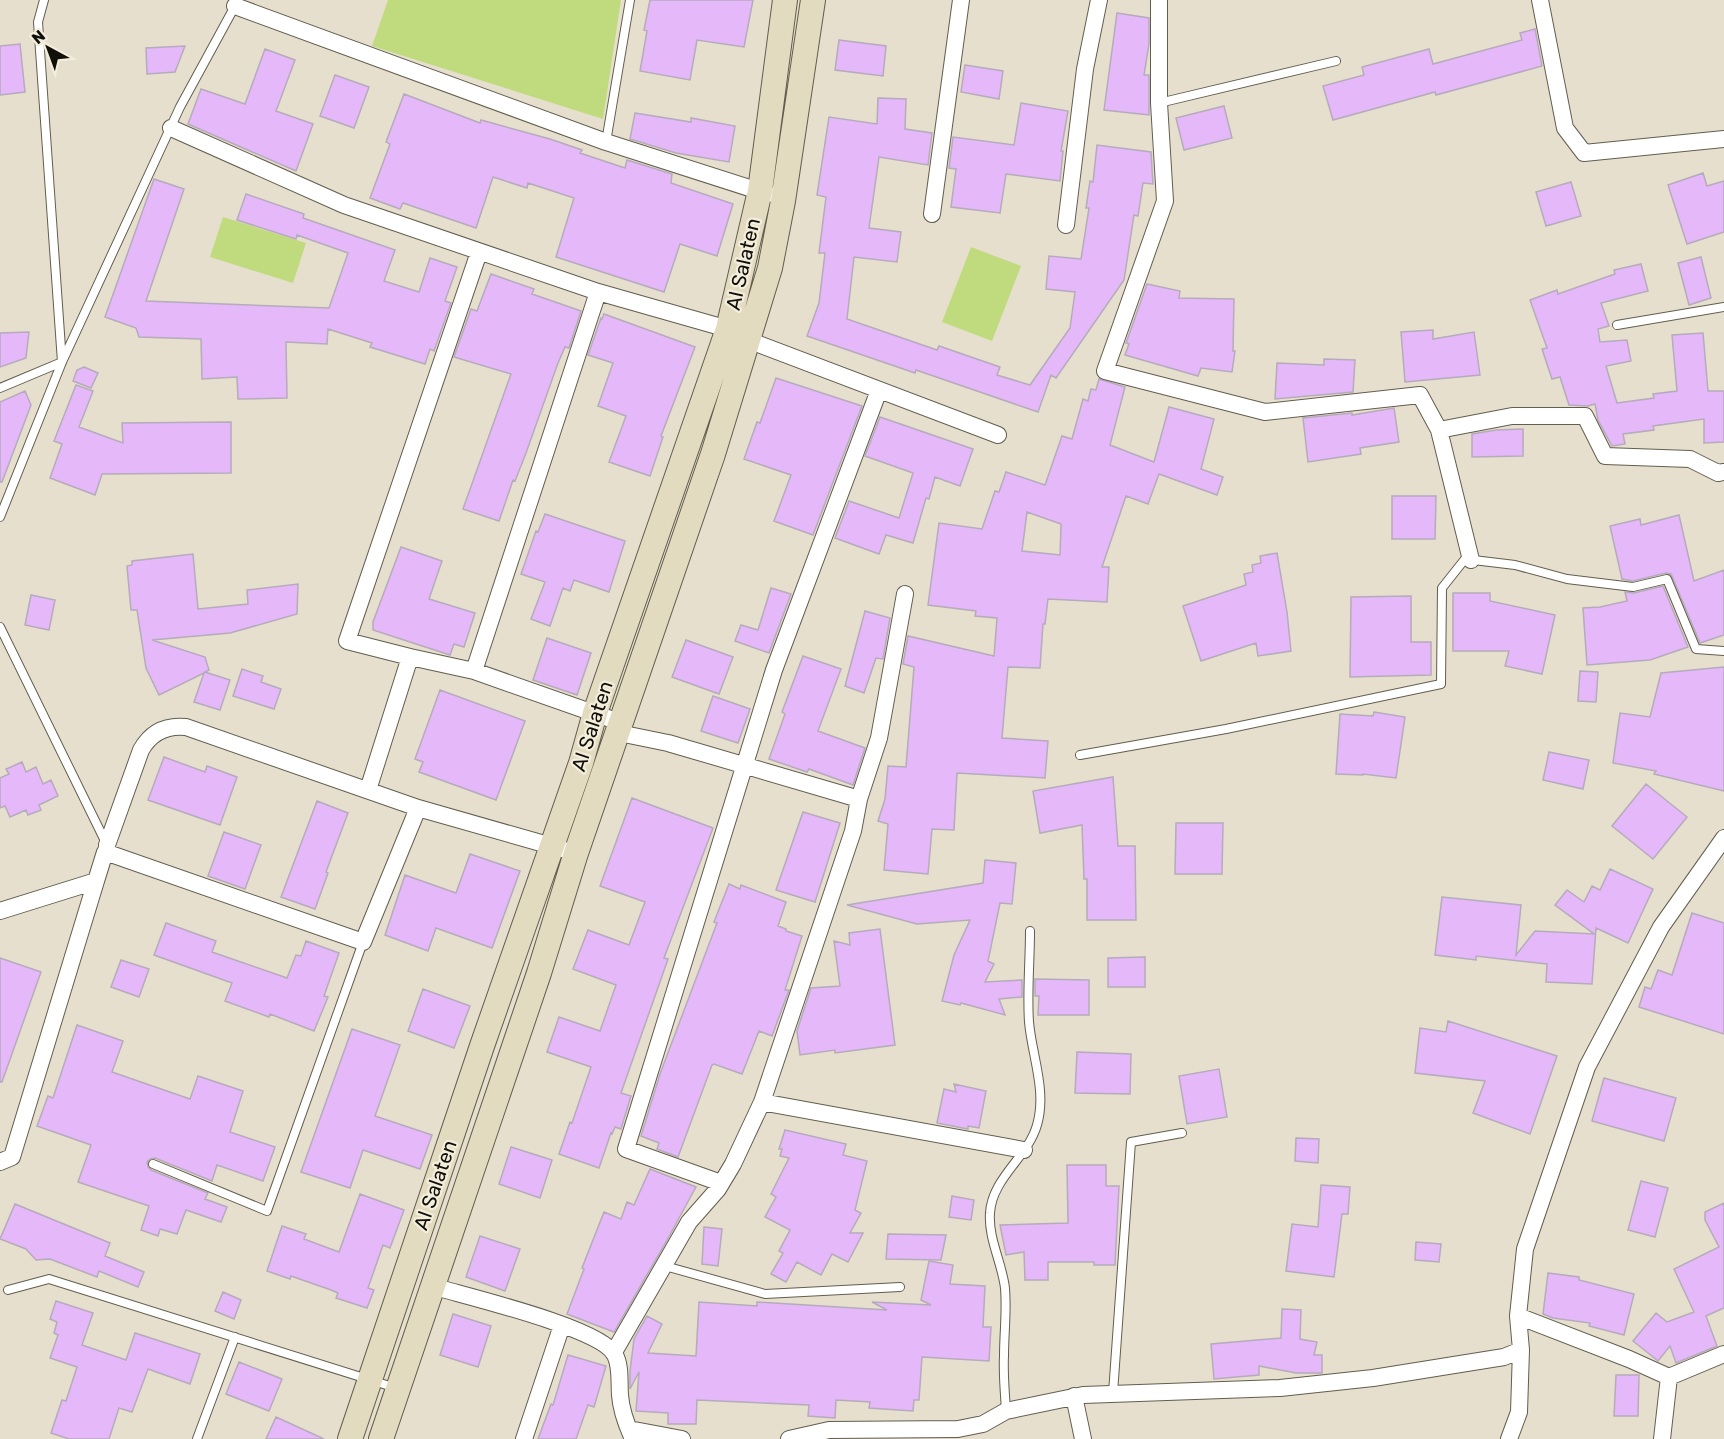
<svg xmlns="http://www.w3.org/2000/svg" width="1724" height="1439" viewBox="0 0 1724 1439" font-family="Rubik,sans-serif">
<style>
.green{fill:#c0db7d}
.building{fill:#e5b8fa;stroke:#b5abbb;stroke-width:1.5;fill-rule:evenodd}
.lines{fill:none;stroke-linecap:round;stroke-linejoin:round}
.service-casing{stroke:#625d4e;stroke-width:10}
.minor-casing{stroke:#625d4e;stroke-width:18}
.secondary-casing{stroke:#625d4e;stroke-width:26}
.service{stroke:#fff;stroke-width:8}
.minor{stroke:#fff;stroke-width:16}
.secondary{stroke:#e3dbc0;stroke-width:24}
.labels{text-anchor:middle;dominant-baseline:central;stroke-width:4.5;stroke-linejoin:round;paint-order:stroke}
.street-label{font-size:20px;fill:#110f09;stroke:#f3eddb}
</style>
<rect width="100%" height="100%" fill="#e6dfce"/>
<path class="green" d="M 388,0 L 621,0 L 603,119 L 372,46 Z
M 223,217 L 306,243 L 293,283 L 210,257 Z
M 971,247 L 1021,266 L 992,341 L 942,322 Z"/>
<path class="building" d="M 650,0 L 753,0 L 744,47 L 697,40 L 690,80 L 640,71 L 647,31 L 644,30 Z
M 1117,13 L 1149,18 L 1149,44 L 1144,75 L 1149,75 L 1149,115 L 1104,110 Z
M 1535,29 L 1542,66 L 1436,95 L 1435,92 L 1333,120 L 1323,86 L 1364,75 L 1362,67 L 1429,49 L 1433,64 L 1522,40 L 1520,33 Z
M 839,40 L 886,46 L 883,76 L 835,70 Z
M 20,44 L 25,92 L 0,95 L 0,46 Z
M 185,46 L 175,72 L 147,74 L 146,48 Z
M 265,49 L 295,60 L 276,111 L 313,124 L 296,171 L 188,124 L 201,89 L 245,104 Z
M 965,65 L 1003,71 L 999,99 L 961,92 Z
M 335,75 L 369,87 L 354,128 L 320,116 Z
M 404,94 L 480,123 L 481,120 L 550,139 L 582,150 L 580,153 L 625,168 L 627,160 L 672,174 L 671,183 L 733,204 L 717,256 L 680,244 L 664,292 L 556,257 L 574,198 L 528,183 L 527,188 L 493,177 L 476,228 L 403,203 L 400,209 L 370,198 L 390,144 L 386,142 Z
M 878,98 L 906,99 L 905,129 L 932,133 L 928,165 L 879,157 L 869,228 L 901,232 L 897,262 L 854,257 L 847,319 L 937,350 L 939,346 L 1000,367 L 997,375 L 1030,385 L 1070,328 L 1075,292 L 1046,289 L 1049,256 L 1081,259 L 1089,208 L 1086,208 L 1090,181 L 1093,182 L 1097,145 L 1151,152 L 1153,184 L 1143,183 L 1138,216 L 1134,215 L 1124,280 L 1056,378 L 1051,375 L 1038,412 L 916,370 L 915,373 L 807,336 L 819,303 L 825,253 L 819,253 L 826,197 L 817,195 L 829,117 L 877,124 Z
M 1021,103 L 1068,111 L 1061,151 L 1063,151 L 1060,181 L 1006,174 L 1000,213 L 951,207 L 956,169 L 949,168 L 953,137 L 1014,145 Z
M 1224,106 L 1232,138 L 1184,150 L 1176,118 Z
M 635,113 L 691,122 L 691,118 L 735,126 L 729,162 L 676,153 L 630,139 Z
M 1703,173 L 1707,186 L 1724,181 L 1724,232 L 1687,244 L 1668,185 Z
M 154,179 L 184,189 L 146,301 L 329,308 L 348,253 L 297,235 L 296,239 L 237,220 L 246,194 L 304,214 L 303,218 L 395,250 L 384,281 L 419,292 L 430,258 L 457,267 L 445,301 L 451,303 L 434,351 L 430,349 L 425,364 L 370,347 L 372,343 L 328,329 L 327,344 L 286,342 L 287,398 L 238,399 L 237,377 L 202,379 L 201,339 L 139,337 L 136,328 L 105,317 Z
M 1571,182 L 1581,216 L 1546,226 L 1536,192 Z
M 1701,257 L 1711,298 L 1689,305 L 1678,263 Z
M 1641,264 L 1648,291 L 1601,303 L 1609,326 L 1598,329 L 1600,342 L 1627,340 L 1631,361 L 1606,366 L 1617,403 L 1654,398 L 1653,394 L 1677,391 L 1672,335 L 1703,333 L 1708,391 L 1724,391 L 1724,442 L 1704,443 L 1704,419 L 1653,426 L 1654,430 L 1623,434 L 1625,444 L 1612,446 L 1598,420 L 1595,404 L 1588,406 L 1569,405 L 1560,377 L 1552,379 L 1542,349 L 1547,348 L 1530,300 L 1557,290 L 1558,294 L 1615,274 L 1614,270 Z
M 491,274 L 534,289 L 532,294 L 581,311 L 569,348 L 565,347 L 558,363 L 526,453 L 515,481 L 513,480 L 499,521 L 463,509 L 511,374 L 454,357 L 471,309 L 477,311 Z
M 1147,284 L 1180,291 L 1179,298 L 1234,299 L 1233,351 L 1235,351 L 1232,372 L 1201,368 L 1198,376 L 1125,355 L 1129,344 L 1126,343 Z
M 604,314 L 695,347 L 661,436 L 663,437 L 650,476 L 609,462 L 626,416 L 598,406 L 613,363 L 588,355 L 601,318 L 602,319 Z
M 1433,330 L 1433,339 L 1474,332 L 1480,375 L 1405,382 L 1401,332 Z
M 29,332 L 26,358 L 0,367 L 0,333 Z
M 1324,359 L 1355,360 L 1353,392 L 1275,399 L 1277,363 L 1324,365 Z
M 84,367 L 98,373 L 91,388 L 73,381 L 77,370 Z
M 776,378 L 862,406 L 813,535 L 774,521 L 791,475 L 744,459 L 757,422 L 760,423 Z
M 1099,379 L 1125,387 L 1110,445 L 1154,462 L 1169,407 L 1214,419 L 1201,469 L 1223,477 L 1217,495 L 1159,474 L 1148,504 L 1126,496 L 1102,567 L 1109,567 L 1107,602 L 1048,599 L 1045,624 L 1043,624 L 1040,668 L 1008,667 L 1002,738 L 1048,741 L 1045,778 L 957,773 L 954,830 L 932,829 L 928,874 L 884,870 L 888,824 L 878,821 L 885,799 L 888,766 L 906,767 L 914,667 L 903,664 L 908,636 L 994,656 L 997,618 L 975,616 L 976,611 L 928,605 L 939,523 L 982,529 L 995,491 L 999,492 L 1006,472 L 1045,485 L 1062,436 L 1072,439 L 1083,399 L 1088,401 L 1091,389 L 1096,390 ZM 1027,512 L 1061,524 L 1060,555 L 1022,551 Z
M 76,385 L 93,391 L 79,427 L 123,443 L 122,423 L 231,422 L 231,473 L 102,474 L 95,495 L 50,478 L 62,444 L 54,441 Z
M 25,391 L 31,405 L 2,482 L 0,482 L 0,402 Z
M 1394,408 L 1399,442 L 1360,448 L 1361,454 L 1308,462 L 1303,418 L 1352,413 L 1352,415 Z
M 880,417 L 973,449 L 960,486 L 935,477 L 929,499 L 926,498 L 913,543 L 886,535 L 879,554 L 835,538 L 849,501 L 899,518 L 913,473 L 865,456 Z
M 1523,429 L 1523,456 L 1472,457 L 1472,434 L 1496,430 Z
M 1392,496 L 1436,496 L 1435,539 L 1392,539 Z
M 545,514 L 625,541 L 609,592 L 574,580 L 570,591 L 563,588 L 550,626 L 531,619 L 545,582 L 521,574 L 536,531 L 538,532 Z
M 1679,515 L 1694,581 L 1724,570 L 1724,635 L 1700,643 L 1671,574 L 1666,573 L 1633,581 L 1622,579 L 1610,526 L 1640,519 L 1641,525 Z
M 401,547 L 442,561 L 429,599 L 475,613 L 464,647 L 454,644 L 450,655 L 373,630 L 373,622 Z
M 1277,553 L 1287,612 L 1291,651 L 1258,656 L 1256,643 L 1201,661 L 1183,606 L 1246,585 L 1244,574 L 1253,572 L 1252,565 L 1261,563 L 1260,556 Z
M 193,554 L 198,609 L 248,604 L 247,590 L 298,584 L 297,614 L 230,633 L 152,640 L 205,657 L 209,670 L 205,672 L 230,680 L 220,710 L 194,702 L 204,673 L 159,695 L 146,668 L 137,610 L 131,610 L 127,566 L 132,565 L 132,561 Z
M 1663,586 L 1688,647 L 1650,660 L 1587,665 L 1583,608 L 1600,607 L 1627,601 L 1625,592 L 1634,593 Z
M 771,588 L 791,594 L 769,653 L 735,641 L 741,625 L 758,630 Z
M 1453,593 L 1490,593 L 1490,601 L 1555,615 L 1542,674 L 1505,666 L 1509,651 L 1453,651 Z
M 31,595 L 55,600 L 49,630 L 25,625 Z
M 1411,596 L 1411,642 L 1431,642 L 1431,675 L 1350,677 L 1351,597 Z
M 865,611 L 890,618 L 883,659 L 876,658 L 864,693 L 845,686 Z
M 547,638 L 591,653 L 577,695 L 533,680 Z
M 686,640 L 733,657 L 719,694 L 672,677 Z
M 803,656 L 841,669 L 818,731 L 865,748 L 853,785 L 809,769 L 807,772 L 769,759 L 785,714 L 782,712 Z
M 1724,667 L 1724,791 L 1654,774 L 1656,771 L 1613,763 L 1620,713 L 1650,717 L 1661,673 Z
M 242,669 L 263,676 L 261,682 L 281,689 L 274,709 L 233,696 Z
M 1580,671 L 1598,672 L 1596,702 L 1578,701 Z
M 440,690 L 525,721 L 496,800 L 419,772 L 423,762 L 415,759 Z
M 713,696 L 750,709 L 738,743 L 701,731 Z
M 1374,712 L 1405,717 L 1396,778 L 1363,774 L 1363,775 L 1336,774 L 1340,714 L 1373,716 Z
M 1549,752 L 1589,760 L 1583,789 L 1543,780 Z
M 164,757 L 205,772 L 207,766 L 237,777 L 220,825 L 148,800 Z
M 22,762 L 26,772 L 36,767 L 43,784 L 51,780 L 58,796 L 39,805 L 41,810 L 28,815 L 26,810 L 10,817 L 5,806 L 0,808 L 0,778 L 9,774 L 6,769 Z
M 1113,777 L 1118,846 L 1135,846 L 1136,920 L 1087,920 L 1087,879 L 1084,879 L 1082,825 L 1040,833 L 1033,791 Z
M 1646,784 L 1687,817 L 1653,859 L 1612,826 Z
M 632,798 L 713,828 L 664,958 L 668,959 L 621,1093 L 631,1096 L 621,1129 L 615,1127 L 612,1134 L 611,1133 L 599,1168 L 559,1154 L 570,1122 L 572,1123 L 591,1067 L 547,1052 L 559,1017 L 600,1031 L 616,985 L 573,969 L 588,930 L 629,945 L 645,902 L 600,886 Z
M 317,801 L 348,813 L 326,872 L 328,873 L 315,909 L 281,897 Z
M 803,812 L 840,823 L 815,902 L 776,890 Z
M 1176,823 L 1223,823 L 1222,874 L 1175,874 Z
M 224,832 L 261,845 L 245,889 L 208,876 Z
M 470,854 L 520,871 L 492,948 L 436,928 L 428,951 L 385,935 L 405,875 L 456,893 Z
M 985,860 L 1016,863 L 1012,904 L 1000,903 L 988,961 L 994,964 L 985,982 L 1022,980 L 1022,997 L 999,999 L 1005,1015 L 961,1003 L 960,1005 L 942,1001 L 954,955 L 970,920 L 917,924 L 847,905 L 983,883 Z
M 1610,869 L 1653,889 L 1628,943 L 1596,928 L 1592,984 L 1546,982 L 1547,964 L 1476,956 L 1476,960 L 1435,955 L 1442,897 L 1521,905 L 1516,955 L 1535,931 L 1594,934 L 1555,905 L 1567,890 L 1584,902 L 1592,886 L 1600,890 Z
M 729,884 L 740,889 L 741,885 L 786,902 L 778,926 L 786,929 L 786,931 L 802,936 L 785,990 L 789,990 L 772,1036 L 759,1031 L 742,1074 L 714,1064 L 712,1065 L 678,1157 L 657,1149 L 659,1143 L 641,1136 L 660,1074 L 717,923 L 714,922 Z
M 1692,913 L 1724,923 L 1724,1034 L 1639,1007 L 1645,987 L 1651,989 L 1658,970 L 1672,975 Z
M 166,923 L 216,941 L 212,952 L 287,978 L 296,955 L 301,956 L 306,941 L 339,953 L 324,996 L 328,997 L 314,1031 L 270,1014 L 269,1017 L 225,1001 L 232,983 L 154,955 Z
M 880,929 L 895,1045 L 835,1053 L 835,1050 L 800,1055 L 797,1031 L 811,988 L 840,986 L 834,941 L 850,945 L 849,933 Z
M 1145,957 L 1145,987 L 1108,987 L 1108,958 Z
M 0,958 L 41,972 L 2,1082 L 0,1082 Z
M 121,960 L 149,969 L 139,997 L 111,987 Z
M 1035,979 L 1089,980 L 1089,1015 L 1038,1015 L 1039,996 L 1035,996 Z
M 423,989 L 470,1006 L 454,1048 L 408,1031 Z
M 1448,1021 L 1557,1056 L 1530,1134 L 1473,1113 L 1485,1081 L 1415,1073 L 1420,1028 L 1446,1032 Z
M 77,1025 L 123,1041 L 112,1072 L 190,1099 L 198,1076 L 243,1091 L 230,1132 L 275,1147 L 263,1181 L 217,1165 L 212,1181 L 155,1158 L 150,1159 L 147,1162 L 148,1167 L 151,1170 L 208,1193 L 205,1199 L 227,1207 L 221,1222 L 186,1210 L 177,1234 L 160,1229 L 158,1236 L 141,1230 L 149,1206 L 78,1182 L 91,1145 L 37,1126 L 48,1096 L 53,1098 Z
M 352,1029 L 400,1045 L 375,1116 L 432,1135 L 420,1169 L 363,1150 L 350,1188 L 301,1172 Z
M 1077,1052 L 1131,1054 L 1130,1094 L 1075,1093 Z
M 1219,1069 L 1227,1117 L 1187,1124 L 1179,1076 Z
M 1604,1078 L 1676,1098 L 1664,1141 L 1592,1121 Z
M 954,1084 L 986,1091 L 979,1128 L 968,1126 L 968,1129 L 937,1123 L 944,1089 L 956,1092 Z
M 785,1130 L 846,1144 L 843,1155 L 867,1161 L 855,1210 L 861,1213 L 850,1233 L 863,1233 L 848,1262 L 832,1254 L 821,1275 L 797,1262 L 786,1282 L 771,1274 L 783,1253 L 779,1251 L 790,1230 L 765,1217 L 776,1197 L 771,1194 L 789,1158 L 780,1156 L 782,1149 L 779,1149 Z
M 1296,1138 L 1319,1139 L 1318,1163 L 1295,1161 Z
M 511,1147 L 552,1160 L 540,1198 L 499,1184 Z
M 1067,1165 L 1106,1165 L 1106,1186 L 1119,1186 L 1115,1265 L 1094,1265 L 1094,1262 L 1048,1262 L 1048,1280 L 1025,1280 L 1024,1252 L 1006,1255 L 1000,1225 L 1068,1223 Z
M 650,1169 L 696,1187 L 667,1240 L 614,1332 L 567,1314 L 584,1269 L 582,1268 L 604,1212 L 621,1219 L 627,1202 L 634,1205 Z
M 1641,1181 L 1668,1188 L 1655,1237 L 1628,1230 Z
M 1321,1185 L 1350,1187 L 1348,1214 L 1342,1214 L 1334,1277 L 1286,1271 L 1292,1224 L 1318,1227 Z
M 360,1194 L 404,1210 L 390,1248 L 383,1245 L 368,1288 L 374,1290 L 367,1308 L 336,1298 L 338,1293 L 331,1290 L 291,1276 L 290,1279 L 267,1271 L 282,1226 L 306,1234 L 304,1239 L 339,1252 Z
M 952,1196 L 974,1200 L 971,1220 L 949,1217 Z
M 1724,1203 L 1724,1308 L 1706,1316 L 1717,1346 L 1676,1363 L 1670,1346 L 1658,1361 L 1633,1341 L 1656,1313 L 1667,1322 L 1694,1312 L 1674,1269 L 1719,1247 L 1705,1220 L 1705,1212 Z
M 15,1204 L 110,1243 L 105,1256 L 144,1272 L 138,1287 L 99,1271 L 97,1277 L 50,1259 L 36,1260 L 26,1249 L 0,1239 Z
M 704,1227 L 722,1229 L 718,1266 L 702,1264 Z
M 888,1234 L 946,1235 L 941,1260 L 886,1259 Z
M 480,1236 L 520,1249 L 505,1291 L 466,1277 Z
M 1416,1242 L 1441,1244 L 1439,1262 L 1415,1260 Z
M 929,1261 L 953,1265 L 950,1284 L 985,1286 L 983,1327 L 991,1327 L 989,1361 L 922,1357 L 919,1400 L 914,1400 L 913,1411 L 869,1408 L 870,1402 L 836,1400 L 835,1418 L 808,1416 L 809,1405 L 697,1400 L 696,1424 L 668,1424 L 668,1413 L 636,1411 L 639,1372 L 630,1389 L 630,1371 L 634,1339 L 647,1316 L 662,1324 L 648,1353 L 696,1356 L 699,1302 L 757,1306 L 757,1302 L 887,1310 L 872,1302 L 931,1305 L 921,1300 Z
M 1548,1273 L 1579,1277 L 1579,1280 L 1634,1294 L 1624,1335 L 1589,1326 L 1590,1323 L 1553,1318 L 1543,1314 Z
M 223,1292 L 241,1300 L 234,1319 L 215,1311 Z
M 56,1301 L 93,1313 L 82,1345 L 126,1360 L 135,1333 L 200,1354 L 190,1384 L 148,1369 L 132,1412 L 119,1408 L 109,1439 L 69,1439 L 51,1433 L 62,1400 L 66,1401 L 77,1367 L 50,1358 L 58,1335 L 54,1333 L 57,1322 L 50,1319 Z
M 1282,1309 L 1301,1310 L 1300,1339 L 1317,1342 L 1314,1355 L 1322,1355 L 1322,1373 L 1296,1373 L 1259,1366 L 1259,1375 L 1214,1379 L 1211,1344 L 1281,1338 Z
M 453,1314 L 491,1326 L 478,1367 L 440,1355 Z
M 568,1355 L 606,1366 L 594,1407 L 588,1405 L 576,1439 L 538,1439 L 551,1404 L 553,1405 Z
M 239,1362 L 282,1379 L 269,1411 L 226,1394 Z
M 1616,1375 L 1639,1375 L 1638,1416 L 1614,1416 Z
M 276,1417 L 324,1439 L 266,1439 Z"/>
<g class="lines">
<defs>
<path id="service" d="M 1159,103 L 1336,61
M 606,142 L 630,0
M 1617,325 L 1724,307
M 0,388 L 62,362 L 38,22 L 44,0
M 0,517 L 62,362 L 180,107 L 235,6
M 0,627 L 106,843
M 1080,755 L 1226,729 L 1441,684 L 1442,588 L 1465,559 L 1515,565 L 1567,579 L 1633,587 L 1667,579 L 1696,649 L 1724,651
M 153,1164 L 267,1211 L 363,942
M 665,1266 L 765,1294 L 900,1287
M 8,1290 L 49,1279 L 396,1388
M 1113,1393 L 1131,1142 L 1182,1133
M 1006,1411 C 1005,1393 1003,1374 1004,1356 C 1004,1333 1007,1311 1005,1288 C 1002,1263 988,1238 990,1213 C 992,1178 1028,1157 1037,1125 C 1047,1091 1032,1056 1029,1022 C 1027,992 1030,961 1030,931
M 197,1439 L 235,1337"/>
<path id="minor" d="M 1159,0 L 1159,103 L 1165,201 L 1105,371 L 1265,412 L 1420,395 L 1439,430 L 1471,560
M 1540,0 L 1565,128 L 1584,153 L 1724,139
M 235,6 L 606,142 L 768,194
M 171,128 L 344,205 L 598,292 L 728,329 L 748,340 L 998,435
M 932,214 L 961,0
M 1066,225 L 1085,69 L 1099,0
M 1439,430 L 1512,416 L 1585,416 L 1605,456 L 1690,459 L 1718,473 L 1724,472
M 410,657 L 347,641 L 479,252
M 474,671 L 598,292
M 619,733 L 668,743 L 859,799
M 368,790 L 410,657 L 474,671 L 622,723
M 107,845 L 141,750 C 151,732 166,725 186,727 L 418,808 L 562,849
M 0,911 L 96,881 L 105,852 L 363,942 L 418,808
M 762,1102 L 1024,1150
M 0,1162 L 12,1157 L 96,881
M 721,1183 L 626,1149 L 774,670 L 879,390
M 432,1286 C 465,1296 602,1328 615,1355 C 621,1366 619,1382 620,1395 C 621,1410 627,1426 633,1439
M 1518,1316 L 1629,1359 L 1669,1377 L 1724,1354
M 614,1352 L 689,1222 L 718,1189 L 733,1164 L 762,1102 L 853,831 L 859,799 L 879,738 L 905,594
M 1074,1396 L 1083,1439
M 629,1429 L 682,1439
M 524,1439 L 562,1325
M 789,1439 L 829,1430 L 958,1429 L 983,1424 L 1006,1411 L 1083,1395 L 1280,1388 L 1373,1378 L 1504,1357 L 1521,1350 L 1518,1316 L 1525,1249 L 1587,1067 L 1661,927 L 1724,838
M 1509,1439 L 1519,1412 L 1521,1350
M 1662,1439 L 1669,1377"/>
<path id="secondary" d="M 350,1439 L 482,1046 L 581,763 L 595,713 L 728,329 L 760,191 L 785,0
M 381,1439 L 539,973 L 576,853 L 713,454 L 770,268 L 783,201 L 813,0"/>
</defs>
<use href="#service" class="service-casing"/>
<use href="#minor" class="minor-casing"/>
<use href="#secondary" class="secondary-casing"/>
<use href="#service" class="service"/>
<use href="#minor" class="minor"/>
<use href="#secondary" class="secondary"/>
</g>
<g class="labels">
<g class="street-label">
<text transform="translate(743 264) rotate(-77)">Al Salaten</text>
<text transform="translate(592 726) rotate(-72)">Al Salaten</text>
<text transform="translate(435 1185) rotate(-71)">Al Salaten</text>
</g>
</g>
<g transform="translate(48 48) rotate(319)" stroke="#f3eddb" stroke-width="4.5" paint-order="stroke">
<path d="M0-4.5L10 22L0 15L-10 22Z" fill="#110f09"/>
<text y="-9" font-size="16" font-weight="bold" text-anchor="middle" fill="#110f09">N</text>
</g>
</svg>
